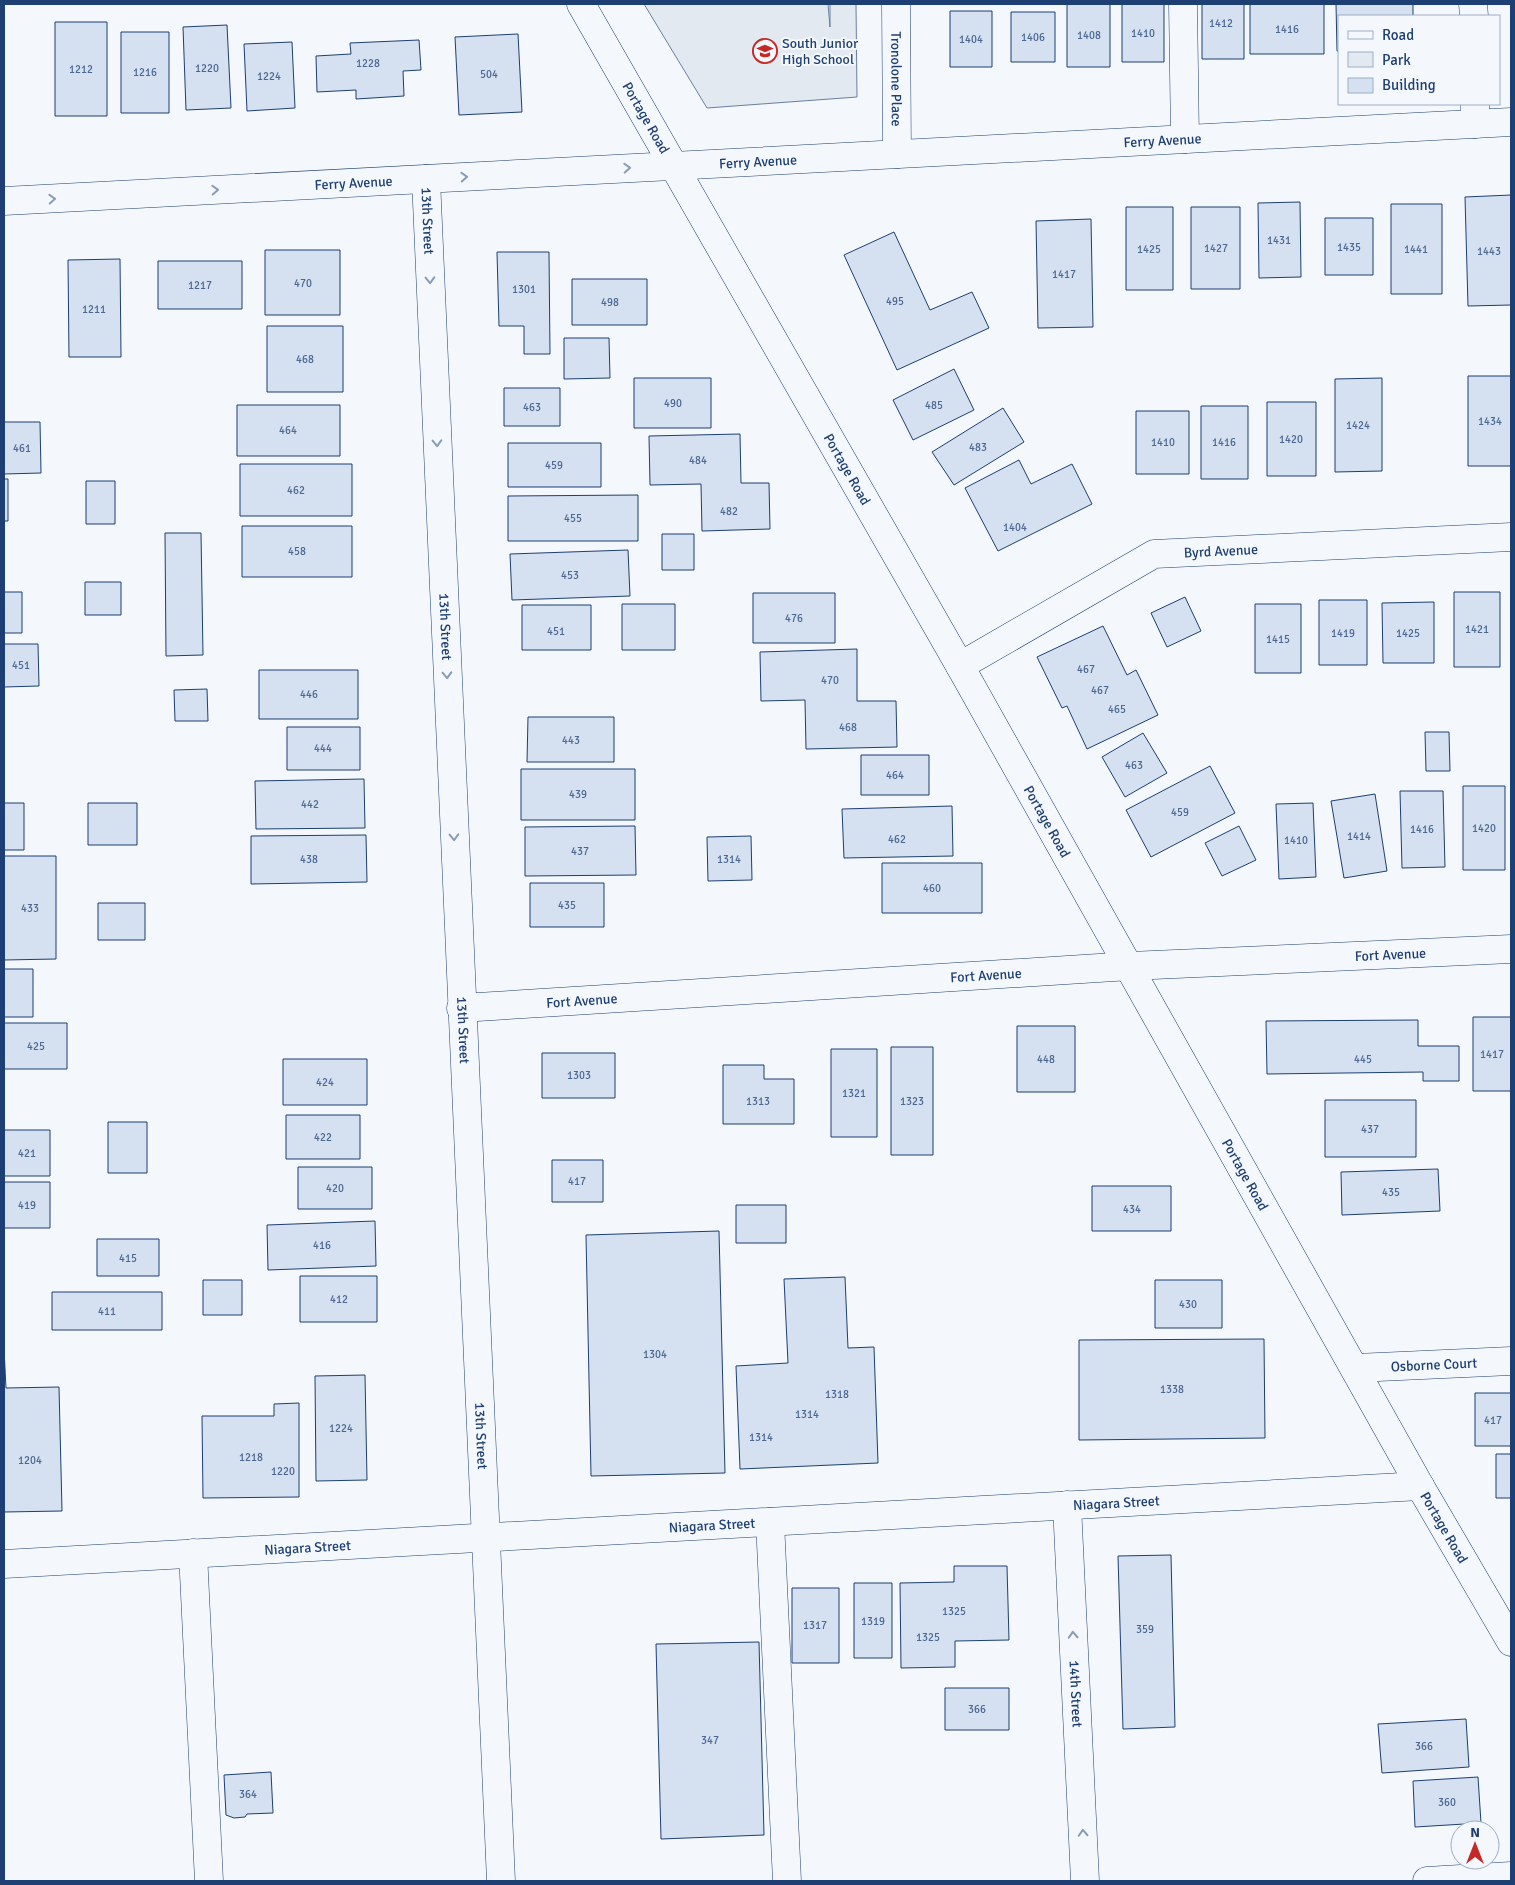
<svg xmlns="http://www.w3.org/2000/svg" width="1515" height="1885" viewBox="0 0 1515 1885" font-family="Signika,sans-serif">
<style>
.green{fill:#e3e9f0;stroke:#687fa3}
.building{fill:#d5e0f0;stroke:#1d3f73}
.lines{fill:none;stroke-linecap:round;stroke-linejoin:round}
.minor-casing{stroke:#1d3f73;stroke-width:29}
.major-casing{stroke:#1d3f73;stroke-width:29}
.minor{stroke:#f4f7fb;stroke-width:28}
.major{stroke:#f4f7fb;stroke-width:28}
.oneway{stroke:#889bb7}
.labels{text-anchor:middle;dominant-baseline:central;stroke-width:4;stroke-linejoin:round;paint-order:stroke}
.number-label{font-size:11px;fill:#4b6792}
.poi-label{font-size:14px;fill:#1d3f73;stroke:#f4f7fb;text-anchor:start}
.street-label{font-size:14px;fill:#1d3f73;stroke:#f4f7fb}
</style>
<rect width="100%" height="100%" fill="#f4f7fb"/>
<path class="green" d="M 644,4 L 828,4 L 830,27 L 830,4 L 856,4 L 857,97 L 707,108 Z"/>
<path class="building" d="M 1067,4 L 1110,4 L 1110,67 L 1067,67 Z
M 1122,4 L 1164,4 L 1164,62 L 1122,62 Z
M 1202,4 L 1244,4 L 1244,59 L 1202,59 Z
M 1250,4 L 1324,4 L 1324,54 L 1250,54 Z
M 1336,4 L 1413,4 L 1413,16 L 1339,16 L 1339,51 L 1337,51 Z
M 950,11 L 992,11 L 992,67 L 950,67 Z
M 1011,12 L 1055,12 L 1055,62 L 1011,62 Z
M 55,22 L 107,22 L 107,116 L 55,116 Z
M 227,25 L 231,108 L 186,110 L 183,27 Z
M 121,32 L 169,32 L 169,113 L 121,113 Z
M 518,34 L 522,112 L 459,115 L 455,37 Z
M 419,40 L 421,70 L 403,71 L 404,96 L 356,99 L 356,90 L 317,92 L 316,56 L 351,54 L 350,43 Z
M 292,42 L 295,108 L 247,111 L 244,44 Z
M 1511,195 L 1511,305 L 1468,306 L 1465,197 Z
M 1300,202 L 1301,277 L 1259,278 L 1258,203 Z
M 1391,204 L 1442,204 L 1442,294 L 1391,294 Z
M 1126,207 L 1173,207 L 1173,290 L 1126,290 Z
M 1191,207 L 1240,207 L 1240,289 L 1191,289 Z
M 1325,218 L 1373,218 L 1373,275 L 1325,275 Z
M 1091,219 L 1093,327 L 1038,328 L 1036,221 Z
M 894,232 L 930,310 L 972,292 L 989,328 L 897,370 L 844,255 Z
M 265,250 L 340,250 L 340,315 L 265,315 Z
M 497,252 L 549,252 L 550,354 L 524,354 L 524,326 L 499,326 Z
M 120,259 L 121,357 L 69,357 L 68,260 Z
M 158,261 L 242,261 L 242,309 L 158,309 Z
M 572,279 L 647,279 L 647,325 L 572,325 Z
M 267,326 L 343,326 L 343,392 L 267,392 Z
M 564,338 L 609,338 L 610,378 L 564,379 Z
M 954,369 L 974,410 L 913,440 L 893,400 Z
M 1468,376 L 1511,376 L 1511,466 L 1468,466 Z
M 634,378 L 711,378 L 711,428 L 634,428 Z
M 1382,378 L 1382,471 L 1335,472 L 1335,379 Z
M 504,388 L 560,388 L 560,426 L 504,426 Z
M 1267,402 L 1316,402 L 1316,476 L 1267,476 Z
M 237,405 L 340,405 L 340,456 L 237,456 Z
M 1201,406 L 1248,406 L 1248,479 L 1201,479 Z
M 1003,408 L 1024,442 L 954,485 L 932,452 Z
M 1136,411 L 1189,411 L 1189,474 L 1136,474 Z
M 4,422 L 40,422 L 41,473 L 4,474 Z
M 740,434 L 741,483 L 769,483 L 770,529 L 702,531 L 701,484 L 650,485 L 649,436 Z
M 508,443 L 601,443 L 601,487 L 508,487 Z
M 1019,460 L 1031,484 L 1072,464 L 1092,504 L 998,551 L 965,488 Z
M 240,464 L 352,464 L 352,516 L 240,516 Z
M 4,479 L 8,479 L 8,521 L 4,521 Z
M 86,481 L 115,481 L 115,524 L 86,524 Z
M 638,495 L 638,541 L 508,541 L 508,496 Z
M 242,526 L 352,526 L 352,577 L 242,577 Z
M 165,533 L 201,533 L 203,655 L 166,656 Z
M 662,534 L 694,534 L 694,570 L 662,570 Z
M 628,550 L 630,596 L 512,600 L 510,554 Z
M 85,582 L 121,582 L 121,615 L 85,615 Z
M 4,592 L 22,592 L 22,633 L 4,633 Z
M 1454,592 L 1500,592 L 1500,667 L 1454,667 Z
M 753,593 L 835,593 L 835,643 L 753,643 Z
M 1185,597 L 1201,631 L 1167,647 L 1151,613 Z
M 1319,600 L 1367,600 L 1367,665 L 1319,665 Z
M 1434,602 L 1434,663 L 1383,663 L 1382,603 Z
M 622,604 L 675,604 L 675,650 L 622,650 Z
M 1255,604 L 1301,604 L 1301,673 L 1255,673 Z
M 522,605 L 591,605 L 591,650 L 522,650 Z
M 1103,626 L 1127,675 L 1136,670 L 1158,715 L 1087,749 L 1067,706 L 1062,708 L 1037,657 Z
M 4,644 L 38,644 L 39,686 L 4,687 Z
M 857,649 L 857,701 L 896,701 L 897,747 L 806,749 L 805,700 L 761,701 L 760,652 Z
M 259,670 L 358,670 L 358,719 L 259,719 Z
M 207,689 L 208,721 L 175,721 L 174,690 Z
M 528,717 L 614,717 L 614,762 L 527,762 Z
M 287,727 L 360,727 L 360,770 L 287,770 Z
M 1425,732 L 1449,732 L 1450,771 L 1426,771 Z
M 1143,733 L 1167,773 L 1125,797 L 1102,757 Z
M 861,755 L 929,755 L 929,795 L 861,795 Z
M 1210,766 L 1235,813 L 1151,857 L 1126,810 Z
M 521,769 L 635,769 L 635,820 L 521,820 Z
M 364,779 L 365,828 L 256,829 L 255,781 Z
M 1463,786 L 1505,786 L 1505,870 L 1463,870 Z
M 1400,791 L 1443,791 L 1445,867 L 1402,868 Z
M 1375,794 L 1387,871 L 1344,878 L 1331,801 Z
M 4,803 L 24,803 L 24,850 L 4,850 Z
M 88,803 L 137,803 L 137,845 L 88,845 Z
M 1313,803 L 1316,877 L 1279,879 L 1276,804 Z
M 952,806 L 953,856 L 844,858 L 842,809 Z
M 635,826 L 636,875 L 525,876 L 525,827 Z
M 1239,826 L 1256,860 L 1222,876 L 1205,843 Z
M 366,835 L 367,882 L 251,884 L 251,836 Z
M 751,836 L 752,880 L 708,881 L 707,837 Z
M 4,856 L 56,856 L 56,959 L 4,960 Z
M 882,863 L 982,863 L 982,913 L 882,913 Z
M 530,883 L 604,883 L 604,927 L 530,927 Z
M 98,903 L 145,903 L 145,940 L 98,940 Z
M 4,969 L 33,969 L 33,1017 L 4,1017 Z
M 1473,1017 L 1511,1017 L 1511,1091 L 1473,1091 Z
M 1418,1020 L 1418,1046 L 1459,1046 L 1459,1081 L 1423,1081 L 1423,1072 L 1267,1074 L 1266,1021 Z
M 4,1023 L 67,1023 L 67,1069 L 4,1069 Z
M 1017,1026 L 1075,1026 L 1075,1092 L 1017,1092 Z
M 891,1047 L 933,1047 L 933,1155 L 891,1155 Z
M 831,1049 L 877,1049 L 877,1137 L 831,1137 Z
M 542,1053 L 615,1053 L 615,1098 L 542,1098 Z
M 283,1059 L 367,1059 L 367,1105 L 283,1105 Z
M 723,1065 L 764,1065 L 764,1079 L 794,1079 L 794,1124 L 723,1124 Z
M 1325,1100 L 1416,1100 L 1416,1157 L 1325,1157 Z
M 286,1115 L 360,1115 L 360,1159 L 286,1159 Z
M 108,1122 L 147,1122 L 147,1173 L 108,1173 Z
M 4,1130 L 50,1130 L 50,1176 L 4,1176 Z
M 552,1160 L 603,1160 L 603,1202 L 552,1202 Z
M 298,1167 L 372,1167 L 372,1209 L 298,1209 Z
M 1438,1169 L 1440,1211 L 1342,1215 L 1341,1172 Z
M 4,1182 L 50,1182 L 50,1228 L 4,1228 Z
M 1092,1186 L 1171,1186 L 1171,1231 L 1092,1231 Z
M 736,1205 L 786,1205 L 786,1243 L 736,1243 Z
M 375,1221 L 376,1266 L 268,1270 L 267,1225 Z
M 719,1231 L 725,1473 L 591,1476 L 586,1235 Z
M 97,1239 L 159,1239 L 159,1276 L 97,1276 Z
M 300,1276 L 377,1276 L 377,1322 L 300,1322 Z
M 845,1277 L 848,1348 L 874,1347 L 878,1463 L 740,1469 L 736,1366 L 788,1363 L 784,1279 Z
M 203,1280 L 242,1280 L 242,1315 L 203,1315 Z
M 1155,1280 L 1222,1280 L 1222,1328 L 1155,1328 Z
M 52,1292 L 162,1292 L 162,1330 L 52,1330 Z
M 1264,1339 L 1265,1438 L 1079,1440 L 1079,1340 Z
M 4,1349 L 6,1388 L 59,1387 L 62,1511 L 4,1512 Z
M 365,1375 L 367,1480 L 316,1481 L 315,1376 Z
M 1475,1393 L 1511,1393 L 1511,1446 L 1475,1446 Z
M 299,1403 L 299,1497 L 203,1498 L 202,1416 L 274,1416 L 274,1404 Z
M 1496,1454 L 1511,1454 L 1511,1498 L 1496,1498 Z
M 1171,1555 L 1175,1727 L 1123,1729 L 1118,1556 Z
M 954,1566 L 1007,1566 L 1009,1640 L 955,1641 L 955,1667 L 901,1668 L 900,1583 L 954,1582 Z
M 854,1583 L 892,1583 L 892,1658 L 854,1658 Z
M 792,1588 L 839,1588 L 839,1663 L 792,1663 Z
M 759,1642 L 764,1835 L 661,1839 L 656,1644 Z
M 945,1688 L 1009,1688 L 1009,1730 L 945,1730 Z
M 1466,1719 L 1469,1767 L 1382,1773 L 1378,1724 Z
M 271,1772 L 273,1813 L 247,1814 L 245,1817 L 234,1818 L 226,1815 L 224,1775 Z
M 1478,1777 L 1481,1823 L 1415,1827 L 1413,1781 Z"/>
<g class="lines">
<defs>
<g id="minor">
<path id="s1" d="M 581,4 L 960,666 L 1420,1486 L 1511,1642"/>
<path id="s2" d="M 896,4 L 897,154"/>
<path d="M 1183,4 L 1185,139"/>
<path d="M 1473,4 L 1474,16"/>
<path d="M 1475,104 L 1475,124"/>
<path id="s3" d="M 426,179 L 501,1881"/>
<path id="s4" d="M 960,666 L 1154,554 L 1511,537"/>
<path id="s5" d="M 461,1008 L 1130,966 L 1511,949"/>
<path id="s6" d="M 1356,1368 L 1511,1361"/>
<path id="s7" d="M 1067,1505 L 1085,1881"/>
<path d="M 770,1522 L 787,1881"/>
<path d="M 193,1553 L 209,1881"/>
<path id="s8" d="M 4,1564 L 1420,1486"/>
<path d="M 1427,1881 L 1511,1876"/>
</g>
<g id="major">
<path id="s9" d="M 4,201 L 1511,122"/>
</g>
</defs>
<use href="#minor" class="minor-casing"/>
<use href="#major" class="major-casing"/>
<use href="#minor" class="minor"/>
<use href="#major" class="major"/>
</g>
<defs><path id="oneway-chevron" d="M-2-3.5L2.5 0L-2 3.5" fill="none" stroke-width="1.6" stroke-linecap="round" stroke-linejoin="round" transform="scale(1.25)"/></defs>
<g class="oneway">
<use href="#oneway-chevron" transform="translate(627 168) rotate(-3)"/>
<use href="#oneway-chevron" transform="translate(464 177) rotate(-3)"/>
<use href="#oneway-chevron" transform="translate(215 190) rotate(-3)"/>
<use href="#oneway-chevron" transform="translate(52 199) rotate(-3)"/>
<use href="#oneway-chevron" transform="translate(430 280) rotate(88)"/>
<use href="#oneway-chevron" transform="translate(437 443) rotate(88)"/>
<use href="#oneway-chevron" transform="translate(447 675) rotate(88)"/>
<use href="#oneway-chevron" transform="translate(454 837) rotate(88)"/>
<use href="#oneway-chevron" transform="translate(1073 1635) rotate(-93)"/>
<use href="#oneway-chevron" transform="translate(1083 1833) rotate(-93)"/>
</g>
<defs>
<symbol id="school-ring" viewBox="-11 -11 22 22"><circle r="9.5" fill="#f4f7fb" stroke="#c62828" stroke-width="1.5"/><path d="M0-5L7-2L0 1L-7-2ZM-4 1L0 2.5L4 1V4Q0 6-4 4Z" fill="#c62828"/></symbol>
</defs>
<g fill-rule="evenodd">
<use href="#school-ring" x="751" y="37" width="28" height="28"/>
</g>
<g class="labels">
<g class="number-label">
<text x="1221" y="23">1412</text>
<text x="1287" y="29">1416</text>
<text x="1143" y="33">1410</text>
<text x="1089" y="35">1408</text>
<text x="1033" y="37">1406</text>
<text x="971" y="39">1404</text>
<text x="368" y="63">1228</text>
<text x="207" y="68">1220</text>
<text x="81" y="69">1212</text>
<text x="145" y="72">1216</text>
<text x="489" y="74">504</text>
<text x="269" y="76">1224</text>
<text x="1279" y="240">1431</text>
<text x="1349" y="247">1435</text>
<text x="1216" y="248">1427</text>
<text x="1149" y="249">1425</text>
<text x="1416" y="249">1441</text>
<text x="1489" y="251">1443</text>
<text x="1064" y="274">1417</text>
<text x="303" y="283">470</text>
<text x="200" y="285">1217</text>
<text x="524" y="289">1301</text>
<text x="895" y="301">495</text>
<text x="610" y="302">498</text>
<text x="94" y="309">1211</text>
<text x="305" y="359">468</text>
<text x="673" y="403">490</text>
<text x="934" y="405">485</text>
<text x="532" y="407">463</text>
<text x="1490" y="421">1434</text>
<text x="1358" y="425">1424</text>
<text x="288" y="430">464</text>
<text x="1291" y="439">1420</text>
<text x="1163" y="442">1410</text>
<text x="1224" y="442">1416</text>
<text x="978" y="447">483</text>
<text x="22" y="448">461</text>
<text x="698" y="460">484</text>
<text x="554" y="465">459</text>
<text x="296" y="490">462</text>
<text x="729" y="511">482</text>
<text x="573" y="518">455</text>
<text x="1015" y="527">1404</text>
<text x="297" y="551">458</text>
<text x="570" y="575">453</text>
<text x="794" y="618">476</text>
<text x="1477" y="629">1421</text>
<text x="556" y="631">451</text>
<text x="1343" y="633">1419</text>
<text x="1408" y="633">1425</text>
<text x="1278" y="639">1415</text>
<text x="21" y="665">451</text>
<text x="1086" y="669">467</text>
<text x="830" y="680">470</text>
<text x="1100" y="690">467</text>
<text x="309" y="694">446</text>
<text x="1117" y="709">465</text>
<text x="848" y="727">468</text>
<text x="571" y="740">443</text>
<text x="323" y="748">444</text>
<text x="1134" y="765">463</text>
<text x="895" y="775">464</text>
<text x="578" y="794">439</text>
<text x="310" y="804">442</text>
<text x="1180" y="812">459</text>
<text x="1484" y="828">1420</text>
<text x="1422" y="829">1416</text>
<text x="1359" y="836">1414</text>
<text x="897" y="839">462</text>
<text x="1296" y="840">1410</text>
<text x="580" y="851">437</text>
<text x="309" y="859">438</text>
<text x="729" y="859">1314</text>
<text x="932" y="888">460</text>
<text x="567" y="905">435</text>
<text x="30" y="908">433</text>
<text x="36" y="1046">425</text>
<text x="1492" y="1054">1417</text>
<text x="1046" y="1059">448</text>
<text x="1363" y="1059">445</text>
<text x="579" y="1075">1303</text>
<text x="325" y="1082">424</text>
<text x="854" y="1093">1321</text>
<text x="758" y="1101">1313</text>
<text x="912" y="1101">1323</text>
<text x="1370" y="1129">437</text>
<text x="323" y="1137">422</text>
<text x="27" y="1153">421</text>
<text x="577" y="1181">417</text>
<text x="335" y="1188">420</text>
<text x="1391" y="1192">435</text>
<text x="27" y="1205">419</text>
<text x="1132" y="1209">434</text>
<text x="322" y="1245">416</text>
<text x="128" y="1258">415</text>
<text x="339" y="1299">412</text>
<text x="1188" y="1304">430</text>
<text x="107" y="1311">411</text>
<text x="655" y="1354">1304</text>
<text x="1172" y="1389">1338</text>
<text x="837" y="1394">1318</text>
<text x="807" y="1414">1314</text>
<text x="1493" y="1420">417</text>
<text x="341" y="1428">1224</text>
<text x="761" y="1437">1314</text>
<text x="251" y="1457">1218</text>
<text x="30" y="1460">1204</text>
<text x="283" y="1471">1220</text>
<text x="954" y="1611">1325</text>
<text x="873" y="1621">1319</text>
<text x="815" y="1625">1317</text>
<text x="1145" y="1629">359</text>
<text x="928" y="1637">1325</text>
<text x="977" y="1709">366</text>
<text x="710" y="1740">347</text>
<text x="1424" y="1746">366</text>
<text x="248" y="1794">364</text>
<text x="1447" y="1802">360</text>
</g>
<g class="poi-label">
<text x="782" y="43">South Junior<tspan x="782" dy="16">High School</tspan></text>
</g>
<g class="street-label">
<text stroke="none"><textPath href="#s2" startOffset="75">Tronolone Place</textPath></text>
<text stroke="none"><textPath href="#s1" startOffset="131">Portage Road</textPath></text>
<text stroke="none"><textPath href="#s9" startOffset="1160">Ferry Avenue</textPath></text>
<text stroke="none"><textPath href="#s9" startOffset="755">Ferry Avenue</textPath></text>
<text stroke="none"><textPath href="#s9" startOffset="350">Ferry Avenue</textPath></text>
<text stroke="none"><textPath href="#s3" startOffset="42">13th Street</textPath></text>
<text stroke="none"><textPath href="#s1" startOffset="536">Portage Road</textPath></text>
<text stroke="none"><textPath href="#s4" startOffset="291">Byrd Avenue</textPath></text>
<text stroke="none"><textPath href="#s3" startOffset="448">13th Street</textPath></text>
<text stroke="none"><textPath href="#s1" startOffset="941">Portage Road</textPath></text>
<text stroke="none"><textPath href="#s5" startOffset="931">Fort Avenue</textPath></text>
<text stroke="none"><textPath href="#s5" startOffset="526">Fort Avenue</textPath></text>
<text stroke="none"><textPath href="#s5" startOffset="121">Fort Avenue</textPath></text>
<text stroke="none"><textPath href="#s3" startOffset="852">13th Street</textPath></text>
<text stroke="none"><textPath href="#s1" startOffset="1346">Portage Road</textPath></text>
<text stroke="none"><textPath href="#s6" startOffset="78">Osborne Court</textPath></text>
<text stroke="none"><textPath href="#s3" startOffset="1258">13th Street</textPath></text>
<text stroke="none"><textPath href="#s8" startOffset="1114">Niagara Street</textPath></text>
<text stroke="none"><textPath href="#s8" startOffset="709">Niagara Street</textPath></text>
<text stroke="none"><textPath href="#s1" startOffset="1751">Portage Road</textPath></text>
<text stroke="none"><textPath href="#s8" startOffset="304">Niagara Street</textPath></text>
<text stroke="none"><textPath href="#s7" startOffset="189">14th Street</textPath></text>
</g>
</g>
<rect width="1515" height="1885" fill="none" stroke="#1d3f73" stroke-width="10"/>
<rect x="1338" y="15" width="162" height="90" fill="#f4f7fb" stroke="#9eadc5"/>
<rect x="1348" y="31" width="25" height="8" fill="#f4f7fb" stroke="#9eadc5"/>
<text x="1382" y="40" font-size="15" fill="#1d3f73">Road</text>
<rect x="1348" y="52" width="25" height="15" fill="#e3e9f0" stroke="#9eadc5"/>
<text x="1382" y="65" font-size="15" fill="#1d3f73">Park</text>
<rect x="1348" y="78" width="25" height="15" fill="#d5e0f0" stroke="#9eadc5"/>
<text x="1382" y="90" font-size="15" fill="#1d3f73">Building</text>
<g transform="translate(1475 1845)"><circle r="24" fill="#f4f7fb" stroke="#9eadc5"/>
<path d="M0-4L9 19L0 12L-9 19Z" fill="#c62828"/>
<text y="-8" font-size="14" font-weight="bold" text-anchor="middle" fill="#1d3f73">N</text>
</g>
</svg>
